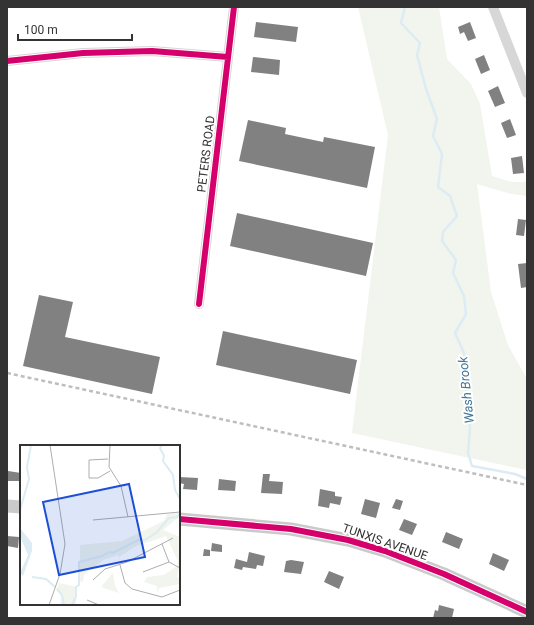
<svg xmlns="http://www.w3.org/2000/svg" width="534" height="625" viewBox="0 0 534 625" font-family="Roboto,sans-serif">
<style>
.green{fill:#f1f5ed}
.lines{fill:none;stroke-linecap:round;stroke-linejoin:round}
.stream{stroke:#ddebf3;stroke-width:2.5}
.building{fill:#818181}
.minor{stroke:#d7d7d7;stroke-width:10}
.major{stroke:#cacaca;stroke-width:13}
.rail{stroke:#bebebe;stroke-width:2.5;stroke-dasharray:4 3;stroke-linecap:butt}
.cycleway-casing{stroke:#fff;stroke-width:8}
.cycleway{stroke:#d6006c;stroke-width:6}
.labels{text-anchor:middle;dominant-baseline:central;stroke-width:4;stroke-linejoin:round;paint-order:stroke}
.street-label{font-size:12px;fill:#333;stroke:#fff}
.water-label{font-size:13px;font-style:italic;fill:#3f7597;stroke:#fff}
.inset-river{fill:none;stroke:#ddebf3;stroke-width:2}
.inset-road{fill:none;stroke:#adadad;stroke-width:1}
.view{fill:#1d4ed8;fill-opacity:0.15;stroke:#1d4ed8;stroke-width:2}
.inset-edge{fill:none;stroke:#333;stroke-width:2}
</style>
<rect width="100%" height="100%" fill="#fff"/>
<path class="green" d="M 358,7 L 439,7 L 447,59 L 471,84 L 480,104 L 492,176 L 512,182 L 527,182 L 527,196 L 511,194 L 477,184 L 491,292 L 508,345 L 527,379 L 527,470 L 352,433 L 388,135 Z"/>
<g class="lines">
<path class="stream" d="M 405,7 L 401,23 L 420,43 L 417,55 L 426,89 L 437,119 L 433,136 L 442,154 L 438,187 L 450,196 L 457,216 L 443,232 L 442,241 L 456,260 L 453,273 L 464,296 L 466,314 L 455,333 L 464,353 L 470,428 L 468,453 L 472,466 L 515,474 L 527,479"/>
</g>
<path class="building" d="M 256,22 L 298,27 L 296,42 L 254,37 Z
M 470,22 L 476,38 L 468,41 L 464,32 L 460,34 L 458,27 Z
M 484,55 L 490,70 L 481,74 L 475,59 Z
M 253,57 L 280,60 L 279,75 L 251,72 Z
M 498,86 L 505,103 L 495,107 L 488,91 Z
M 510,119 L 516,135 L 507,138 L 501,123 Z
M 248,120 L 286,128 L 285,134 L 323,142 L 324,137 L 375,147 L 367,188 L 239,161 Z
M 522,156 L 524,173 L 513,174 L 511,158 Z
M 237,213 L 373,243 L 366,276 L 230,246 Z
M 518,219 L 526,220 L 524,236 L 516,235 Z
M 527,263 L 527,287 L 521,288 L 518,264 Z
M 39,295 L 73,302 L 65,337 L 160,357 L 152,394 L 23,366 Z
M 223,331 L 357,360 L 350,394 L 216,365 Z
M 8,471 L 21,473 L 21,481 L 7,481 Z
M 263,474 L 270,474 L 269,481 L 283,482 L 282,494 L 261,493 Z
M 179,477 L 198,478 L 197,490 L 183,489 L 184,484 L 179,483 Z
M 219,479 L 236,481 L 235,491 L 218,490 Z
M 320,489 L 335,492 L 335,496 L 342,497 L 340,505 L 330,503 L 329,508 L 318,506 Z
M 365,499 L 380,503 L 376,518 L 361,514 Z
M 396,499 L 403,501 L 400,510 L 392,508 Z
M 404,519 L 417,524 L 412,535 L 399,530 Z
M 446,532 L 463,539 L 459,549 L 442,542 Z
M 7,536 L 19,537 L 18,548 L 7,546 Z
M 212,543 L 222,545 L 222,552 L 211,551 Z
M 204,549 L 210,550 L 210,556 L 203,556 Z
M 249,552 L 265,556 L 263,566 L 257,565 L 256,569 L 243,567 L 242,570 L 234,568 L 236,559 L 247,562 Z
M 493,553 L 509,560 L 504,571 L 489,564 Z
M 291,560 L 304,562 L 301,574 L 284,572 L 286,561 Z
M 329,571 L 344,577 L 339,589 L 324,582 Z
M 439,605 L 454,609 L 452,618 L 433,618 L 435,610 L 438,611 Z"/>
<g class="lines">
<path class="minor" d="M 493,7 L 527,93
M 7,61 L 83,53 L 152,51 L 228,57
M 199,304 L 234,7"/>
<path class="major" d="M 7,506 L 21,507
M 179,519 L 291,529 L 348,540 L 385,551 L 444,574 L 527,612"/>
<path class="rail" d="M 7,373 L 527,485"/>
<defs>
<path id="cycleway" d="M 7,61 L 83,53 L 152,51 L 228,57
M 199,304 L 234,7
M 179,519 L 291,529 L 348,540 L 385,551 L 444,574 L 527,612"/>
</defs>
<use href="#cycleway" class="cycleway-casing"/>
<use href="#cycleway" class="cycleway"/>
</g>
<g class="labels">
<g class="street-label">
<text transform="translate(206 154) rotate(-83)">PETERS ROAD</text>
<text transform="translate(385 542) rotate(19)">TUNXIS AVENUE</text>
</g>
<g class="water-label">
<text transform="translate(466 390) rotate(-96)">Wash Brook</text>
</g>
</g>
<g transform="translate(20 445)">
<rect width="160" height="160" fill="#fff"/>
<path d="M 160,68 L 160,71 L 143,85 L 160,92 L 160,119 L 157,132 L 160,133 L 160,139 L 139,143 L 137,149 L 137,141 L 124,137 L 127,132 L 144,130 L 157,121 L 158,116 L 146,91 L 114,102 L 99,112 L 100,117 L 98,110 L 83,115 L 64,130 L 63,137 L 60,136 L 60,100 L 102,96 L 144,76 L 147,69 ZM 93,128 L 95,141 L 99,148 L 81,142 ZM 39,138 L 57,142 L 56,160 L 40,160 L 41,150 L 36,145 Z" fill="#f1f5ed"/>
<path d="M 0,83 L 12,98 L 12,106 L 3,131 L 0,128 L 8,110 L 0,91 Z" fill="#ddebf3"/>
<path class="inset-river" d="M 142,0 L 140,3 L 144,11 L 143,16 L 153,30 L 155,45 L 160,54M 0,65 L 9,34 L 7,22 L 11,0M 12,132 L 26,134 L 35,142M 37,144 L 42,150 L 44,160M 52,160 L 56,151 L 56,142 L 59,140 L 59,117 L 82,111 L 89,107 L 93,108 L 118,95 L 125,95 L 137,87 L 149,73 L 157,72 L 160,69"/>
<path class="inset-road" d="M 90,0 L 89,22 L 101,41 L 108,72M 88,14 L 69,15 L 69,33 L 78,33 L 90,26M 73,75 L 160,67M 142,99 L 149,117 L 160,123M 100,120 L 105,138 L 112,144 L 142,152 L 160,145M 123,127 L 149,117M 73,135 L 85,124 L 107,117 L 153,93M 67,155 L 79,160M 29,160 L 40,129 L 45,99 L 30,0"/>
<path class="view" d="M 109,39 L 125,112 L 39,130 L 23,57 Z"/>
<rect width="160" height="160" class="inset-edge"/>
</g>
<rect width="534" height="625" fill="none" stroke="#333333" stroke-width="16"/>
<path d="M18 34v6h114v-6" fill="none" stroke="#333333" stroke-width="2"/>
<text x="24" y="34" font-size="12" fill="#333333" stroke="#ffffff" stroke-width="3" paint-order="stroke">100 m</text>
</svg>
